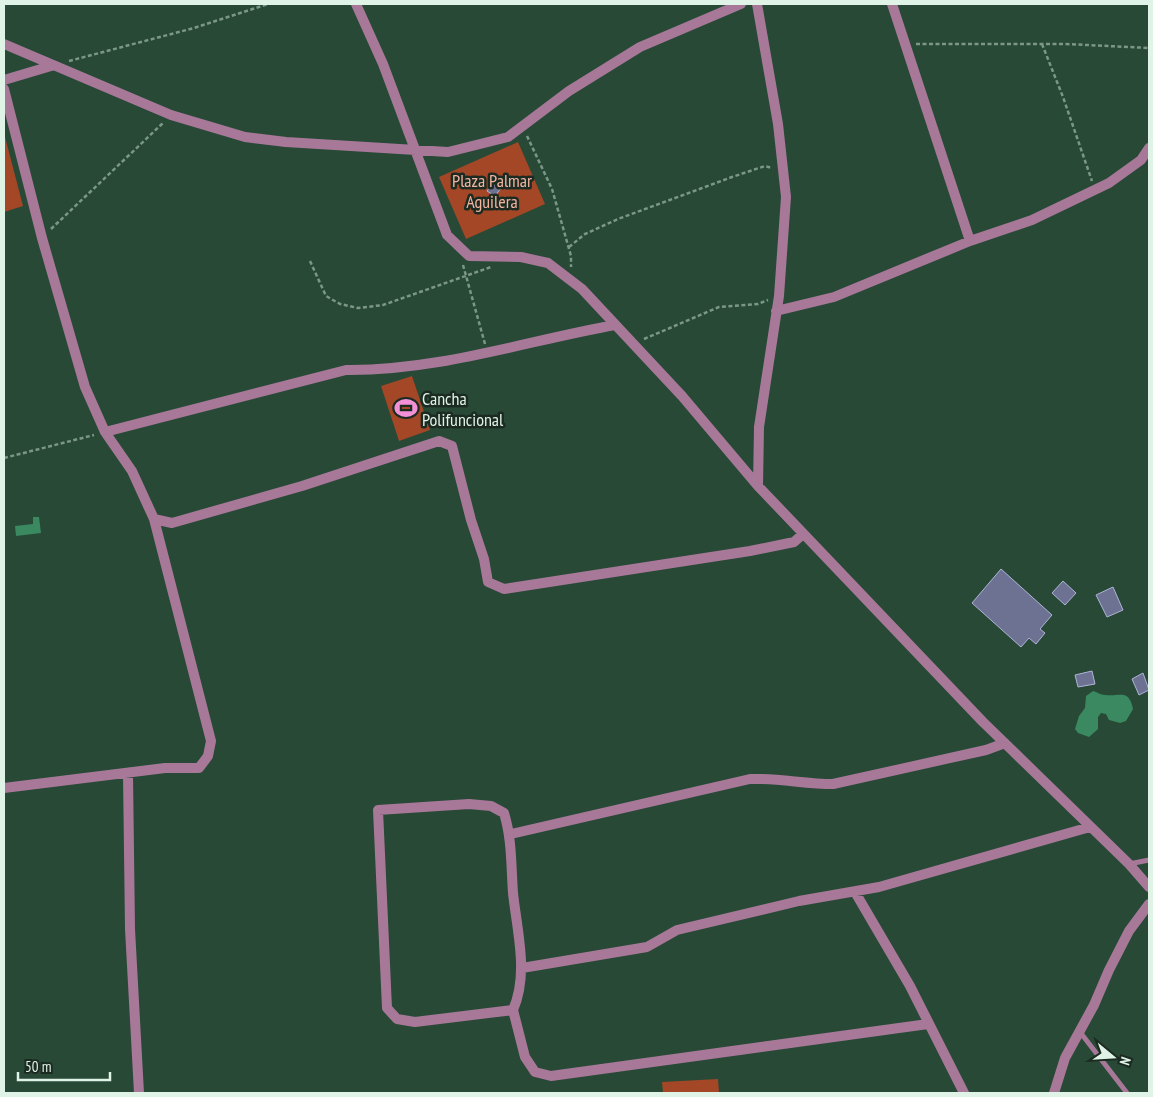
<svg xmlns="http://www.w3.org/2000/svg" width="1153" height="1097" viewBox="0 0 1153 1097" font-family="'PT Sans Narrow',sans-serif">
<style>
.green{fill:#a44727}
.water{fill:#3a8961}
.building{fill:#6d7192;stroke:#afb4d8}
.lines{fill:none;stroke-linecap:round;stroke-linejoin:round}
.path{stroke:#7c9787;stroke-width:2.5;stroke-dasharray:4 2.5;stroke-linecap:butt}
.lane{stroke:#a87898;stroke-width:5}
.street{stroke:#a87898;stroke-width:10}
.labels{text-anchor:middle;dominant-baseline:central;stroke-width:5;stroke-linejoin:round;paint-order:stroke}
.park-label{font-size:18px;fill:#f3b4a0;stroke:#1c2b22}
.poi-label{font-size:18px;fill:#e0f3e7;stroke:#1c2b22;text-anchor:start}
</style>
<rect width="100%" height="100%" fill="#274936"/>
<path class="green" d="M 4,133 L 23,206 L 4,212 Z
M 518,142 L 545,204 L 466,239 L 439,177 Z
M 412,376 L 430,430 L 399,441 L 381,386 Z
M 718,1079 L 719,1093 L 663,1093 L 662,1082 Z"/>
<path class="water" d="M 33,517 L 39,517 L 41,533 L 16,536 L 15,526 L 33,524 Z
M 1093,691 C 1097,692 1101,695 1105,695 C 1119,697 1129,688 1133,709 L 1126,721 L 1120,723 L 1109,720 L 1106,714 L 1101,713 L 1098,717 L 1098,729 L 1089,737 L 1078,733 L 1075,729 L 1079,716 L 1085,708 L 1086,696 Z"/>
<path class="building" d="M 493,183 L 501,188 L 495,196 L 487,191 Z
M 1001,569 L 1052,615 L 1040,629 L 1045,633 L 1036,644 L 1029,638 L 1021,647 L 972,603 Z
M 1063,581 L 1076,593 L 1065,605 L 1052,593 Z
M 1113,587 L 1123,610 L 1107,617 L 1096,595 Z
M 1092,671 L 1095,684 L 1078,687 L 1075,675 Z
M 1143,673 L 1149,690 L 1139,695 L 1132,679 Z"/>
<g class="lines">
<path class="path" d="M 916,44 L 1066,44 L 1149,48
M 1042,44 L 1063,97 L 1092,181
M 69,61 L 194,28 L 268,4
M 527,136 L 552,189 L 571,256 L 571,267
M 51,229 L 163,123
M 569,247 L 585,234 L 618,219 L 732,177 L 765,166 L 772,168
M 310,261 L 326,296 L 340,304 L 358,308 L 383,305 L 491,267
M 463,265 L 485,344
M 644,339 L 719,307 L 758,304 L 768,300
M 4,458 L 94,435"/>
<path class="lane" d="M 1129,864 L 1149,860
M 1080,1032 L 1127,1093"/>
<path class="street" d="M 356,4 L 383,64 L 447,235 L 469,256 L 521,257 L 548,263 L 582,289 L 682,396 L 758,486 L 983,722 L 1129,864 L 1149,887
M 757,4 L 778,124 L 786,197 L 779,296 L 759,427 L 758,486
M 892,4 L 970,241
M 4,44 L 171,115 L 245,137 L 286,142 L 448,152 L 508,137 L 569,91 L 640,47 L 741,4
M 4,80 L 51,66
M 4,89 L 42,238 L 85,387 L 105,432 L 132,471 L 154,519 L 172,523 L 302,486 L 439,441 L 452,446 L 471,520 L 484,559 L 488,582 L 504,589 L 750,551 L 794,542 L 803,534
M 776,311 L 834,297 L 970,241 L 1032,220 L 1109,183 L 1141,160 L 1149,148
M 105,432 L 346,370 C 437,371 526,341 615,325
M 128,774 L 130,929 L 139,1093
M 4,788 L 165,768 L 199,768 L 208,756 L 211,741 L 154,519
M 469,804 L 491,806 L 504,813 C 512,839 511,865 513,893 C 517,931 529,974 513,1010 L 415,1022 L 397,1019 L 387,1008 L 378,810 Z
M 511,834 L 750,779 C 778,778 805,784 833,784 L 986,750 L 1005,743
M 855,892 L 910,986 L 964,1093
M 522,968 L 647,947 L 677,930 L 799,901 L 879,887 L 1090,827
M 513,1010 L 525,1057 L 535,1072 L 551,1076 L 928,1024
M 1054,1093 L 1065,1058 L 1094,1005 L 1109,970 L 1129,931 L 1149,904"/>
</g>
<defs>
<symbol id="stadium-bare" viewBox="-9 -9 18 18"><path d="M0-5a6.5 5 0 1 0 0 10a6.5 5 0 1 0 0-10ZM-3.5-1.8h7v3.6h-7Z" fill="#f391d6" stroke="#1c2b22" stroke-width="2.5" paint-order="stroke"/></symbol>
</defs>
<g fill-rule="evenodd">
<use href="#stadium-bare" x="390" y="392" width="32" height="32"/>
</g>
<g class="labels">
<g class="park-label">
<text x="492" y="180">Plaza Palmar<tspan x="492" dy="21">Aguilera</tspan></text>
</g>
<g class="poi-label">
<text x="422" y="398">Cancha<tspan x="422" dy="21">Polifuncional</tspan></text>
</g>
</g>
<rect width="1153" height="1097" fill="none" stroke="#e0f3e7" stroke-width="10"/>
<g transform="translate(1113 1057) rotate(108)" stroke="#1c2b22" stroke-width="4" paint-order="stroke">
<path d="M0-4L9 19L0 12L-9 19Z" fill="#e0f3e7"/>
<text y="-8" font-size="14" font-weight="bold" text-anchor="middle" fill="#e0f3e7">N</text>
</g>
<path d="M18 1072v8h92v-8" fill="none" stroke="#e0f3e7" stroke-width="2.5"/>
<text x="25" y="1072" font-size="15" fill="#e0f3e7" stroke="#1c2b22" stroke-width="4" paint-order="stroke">50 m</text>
</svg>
